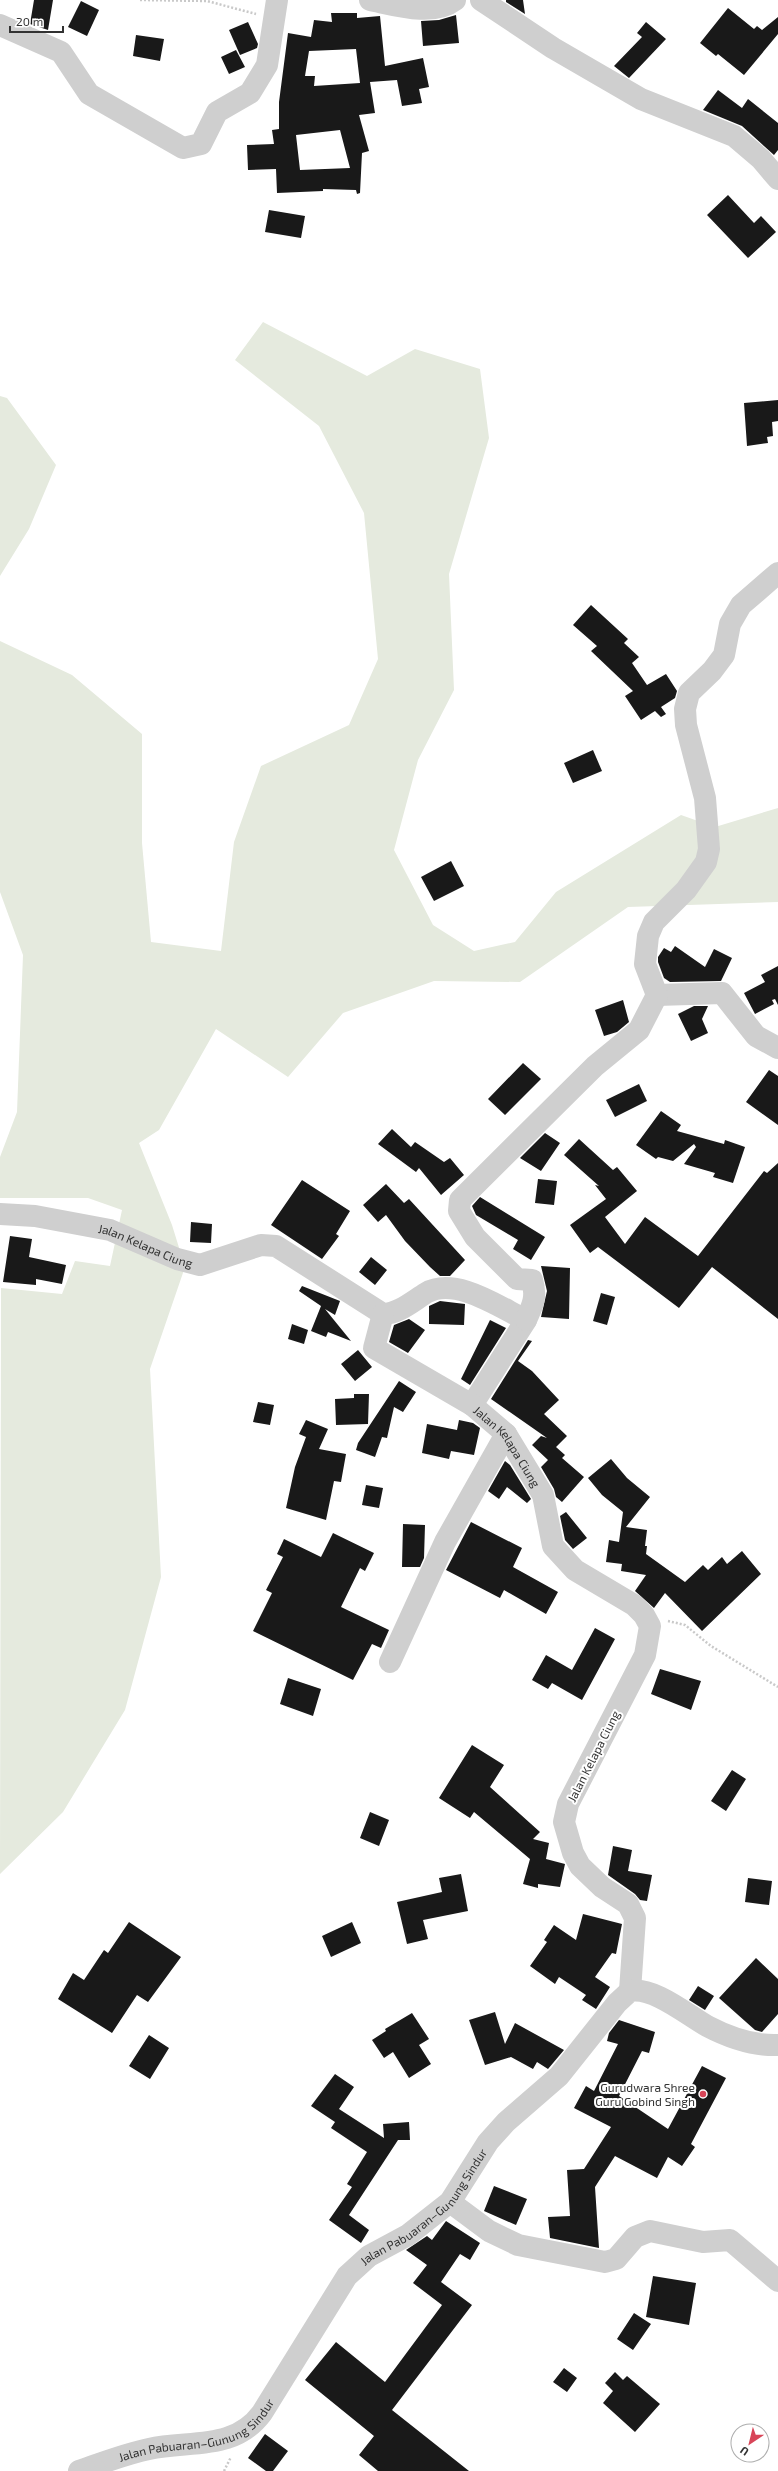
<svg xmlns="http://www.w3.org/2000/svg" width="778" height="2471" viewBox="0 0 778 2471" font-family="'Exo 2',sans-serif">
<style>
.green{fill:#e5eade}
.building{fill:#191919;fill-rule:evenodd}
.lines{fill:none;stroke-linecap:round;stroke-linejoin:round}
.path{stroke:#c9c9c9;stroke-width:2.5;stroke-dasharray:2 2;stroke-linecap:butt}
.minor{stroke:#cfcfcf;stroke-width:22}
.poi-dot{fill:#d84558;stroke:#fff;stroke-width:1.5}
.labels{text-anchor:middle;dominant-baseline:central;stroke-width:4;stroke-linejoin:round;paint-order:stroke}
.street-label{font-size:12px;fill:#323232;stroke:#fff}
.poi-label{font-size:12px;fill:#323232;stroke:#fff;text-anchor:end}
</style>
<rect width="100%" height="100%" fill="#fff"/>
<path class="green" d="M 263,322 L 367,376 L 415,349 L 480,369 L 489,438 L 449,574 L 454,690 L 418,760 L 394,850 L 433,925 L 474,951 L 515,942 L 556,892 L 681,815 L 715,827 L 778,808 L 778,902 L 628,907 L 520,982 L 434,981 L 343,1013 L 288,1077 L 216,1029 L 159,1130 L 139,1143 L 172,1225 L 185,1267 L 150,1369 L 161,1577 L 125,1710 L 63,1812 L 0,1874 L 1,1288 L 62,1294 L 75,1261 L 110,1266 L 122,1210 L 88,1198 L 0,1198 L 0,1157 L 17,1112 L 23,955 L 0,892 L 0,641 L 72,675 L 142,734 L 142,843 L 151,942 L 221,951 L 234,842 L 261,766 L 349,725 L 378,659 L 364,513 L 319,426 L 235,360 Z
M 0,396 L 7,398 L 56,465 L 29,529 L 0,576 Z"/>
<path class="building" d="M 34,0 L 53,0 L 48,30 L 30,24 Z
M 506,0 L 523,0 L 525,14 L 506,2 Z
M 81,1 L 99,10 L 87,36 L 68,27 Z
M 728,8 L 754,29 L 757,26 L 762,30 L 778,17 L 778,34 L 744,75 L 718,54 L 716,56 L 700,43 Z
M 331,13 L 357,13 L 357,18 L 380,16 L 385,66 L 423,58 L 429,87 L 419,89 L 422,103 L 402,106 L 397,80 L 370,82 L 375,113 L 359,115 L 369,151 L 362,153 L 360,193 L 357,194 L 356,190 L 323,189 L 323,191 L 277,193 L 276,169 L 248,170 L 247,145 L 274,144 L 272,130 L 279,129 L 279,102 L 288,33 L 311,37 L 314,20 L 332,22 ZM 356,49 L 360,83 L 314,86 L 315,76 L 305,76 L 309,51 ZM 340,130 L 350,168 L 300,170 L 296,135 Z
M 456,15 L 459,43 L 423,46 L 421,21 L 439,20 Z
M 248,22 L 258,44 L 257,48 L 240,55 L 229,30 Z
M 646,22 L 666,39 L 629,78 L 614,66 L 642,37 L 637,33 Z
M 136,35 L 164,39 L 160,61 L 133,56 Z
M 236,50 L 245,67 L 229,74 L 221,57 Z
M 718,90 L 742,108 L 748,99 L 778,123 L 778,150 L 774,155 L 742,126 L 703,110 Z
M 728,195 L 754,223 L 761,216 L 776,232 L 748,258 L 707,215 Z
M 269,210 L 305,216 L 301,238 L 265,232 Z
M 778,400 L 778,421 L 772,422 L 773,436 L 767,437 L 768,443 L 747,446 L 744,403 Z
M 591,605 L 628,639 L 624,643 L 639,657 L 632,663 L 647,685 L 666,674 L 677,691 L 675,698 L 661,707 L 666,714 L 661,717 L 655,711 L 641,720 L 625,696 L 633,691 L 591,651 L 597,646 L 573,625 Z
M 593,750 L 602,771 L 573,783 L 564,763 Z
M 451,861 L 464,886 L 434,901 L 421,877 Z
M 675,946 L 705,967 L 714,949 L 732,958 L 721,981 L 670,982 L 664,978 L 658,962 L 658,957 L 664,948 L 671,952 Z
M 778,966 L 778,1005 L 775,999 L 772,1000 L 774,1004 L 755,1014 L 744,993 L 765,982 L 761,975 Z
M 623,1000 L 629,1022 L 617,1032 L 604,1036 L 595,1010 Z
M 694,1006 L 708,1006 L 702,1019 L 708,1033 L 691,1041 L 678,1014 Z
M 523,1063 L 541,1079 L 505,1115 L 488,1099 Z
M 769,1070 L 778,1076 L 778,1125 L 746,1102 Z
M 639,1084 L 647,1101 L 615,1117 L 606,1100 Z
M 661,1111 L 681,1125 L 677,1131 L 724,1144 L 725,1140 L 745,1147 L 733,1183 L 713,1177 L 715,1173 L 684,1164 L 696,1147 L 694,1144 L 673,1161 L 658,1157 L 656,1159 L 636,1145 Z
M 392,1129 L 411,1147 L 415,1142 L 444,1162 L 450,1158 L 464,1175 L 441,1195 L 419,1168 L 416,1172 L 378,1144 Z
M 545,1133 L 560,1143 L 541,1171 L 520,1158 Z
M 579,1139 L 613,1170 L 617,1167 L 637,1191 L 605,1217 L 625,1244 L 645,1217 L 698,1256 L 764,1171 L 767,1173 L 778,1163 L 778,1319 L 712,1267 L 679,1308 L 598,1247 L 590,1253 L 570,1225 L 606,1199 L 595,1185 L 599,1186 L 564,1155 Z
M 538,1179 L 557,1181 L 554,1205 L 535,1203 Z
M 302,1180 L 350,1211 L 336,1234 L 339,1236 L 322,1259 L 271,1225 Z
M 386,1184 L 404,1203 L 409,1199 L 465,1260 L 450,1276 L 440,1276 L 430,1267 L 405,1241 L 386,1215 L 378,1222 L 363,1205 Z
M 480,1197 L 545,1237 L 531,1260 L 513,1249 L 518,1240 L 476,1215 L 472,1206 Z
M 191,1222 L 212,1224 L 211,1243 L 190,1242 Z
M 10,1236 L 32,1239 L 29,1257 L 66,1265 L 62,1284 L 36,1279 L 36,1285 L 3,1282 Z
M 371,1257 L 387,1270 L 375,1285 L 359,1272 Z
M 541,1266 L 570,1268 L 569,1319 L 541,1317 L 547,1291 Z
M 302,1286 L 340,1301 L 335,1315 L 325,1309 L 351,1341 L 328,1332 L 326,1337 L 311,1331 L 321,1306 L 299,1291 Z
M 601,1293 L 615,1297 L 607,1325 L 593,1321 Z
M 440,1301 L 465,1304 L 464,1325 L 429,1324 L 429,1306 Z
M 409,1319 L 425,1330 L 408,1353 L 389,1342 L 394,1325 Z
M 490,1320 L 506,1328 L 470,1385 L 461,1379 Z
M 292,1324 L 308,1330 L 304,1344 L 288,1339 Z
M 528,1340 L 532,1341 L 518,1361 L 532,1371 L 559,1400 L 544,1414 L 567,1436 L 556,1447 L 565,1455 L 562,1458 L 584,1477 L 562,1502 L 556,1497 L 554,1489 L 541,1467 L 548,1460 L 532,1445 L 541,1436 L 547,1438 L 491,1399 Z
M 358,1350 L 372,1367 L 355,1381 L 341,1364 Z
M 399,1381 L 416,1392 L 403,1412 L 394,1407 L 387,1438 L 382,1437 L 375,1457 L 356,1450 L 358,1443 Z
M 354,1394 L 369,1394 L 368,1424 L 336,1425 L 335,1399 L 354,1398 Z
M 258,1402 L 274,1405 L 270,1425 L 253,1422 Z
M 306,1420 L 328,1429 L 319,1449 L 346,1454 L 341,1482 L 334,1481 L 326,1520 L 286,1508 L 295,1467 L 306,1437 L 299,1434 Z
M 459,1420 L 473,1423 L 480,1428 L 474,1455 L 451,1451 L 449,1459 L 422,1453 L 427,1424 L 457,1430 Z
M 611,1459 L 627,1478 L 650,1497 L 626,1527 L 647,1530 L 645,1546 L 647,1546 L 646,1554 L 685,1582 L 703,1565 L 708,1570 L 722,1557 L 727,1564 L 742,1551 L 761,1574 L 702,1631 L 665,1593 L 654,1608 L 635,1591 L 646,1575 L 621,1571 L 622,1564 L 606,1562 L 609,1540 L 619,1542 L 623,1512 L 602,1495 L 588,1478 Z
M 505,1461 L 510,1465 L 531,1499 L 527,1503 L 507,1487 L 499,1499 L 488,1491 Z
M 366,1485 L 383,1488 L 379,1508 L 362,1505 Z
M 566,1512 L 587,1538 L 573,1549 L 565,1540 L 560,1516 Z
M 471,1522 L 522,1548 L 513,1567 L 558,1592 L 546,1614 L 504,1590 L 500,1598 L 446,1570 Z
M 403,1524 L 425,1525 L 424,1558 L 420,1567 L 402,1567 Z
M 333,1533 L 374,1553 L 365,1571 L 360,1568 L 341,1607 L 389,1630 L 381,1648 L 372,1644 L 353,1680 L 253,1631 L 272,1593 L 266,1590 L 283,1557 L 277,1554 L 284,1539 L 321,1557 Z
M 595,1628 L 615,1639 L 582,1700 L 552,1683 L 548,1689 L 532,1680 L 546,1655 L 572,1670 Z
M 660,1669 L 701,1681 L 691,1710 L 651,1694 Z
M 288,1678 L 321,1689 L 313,1716 L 280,1704 Z
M 472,1745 L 504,1765 L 490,1787 L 540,1832 L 533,1839 L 549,1843 L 546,1859 L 565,1864 L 560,1887 L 538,1884 L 538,1888 L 523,1884 L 530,1859 L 474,1812 L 470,1818 L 439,1798 Z
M 732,1770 L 746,1779 L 726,1811 L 711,1801 Z
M 370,1812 L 389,1820 L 379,1846 L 360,1838 Z
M 613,1846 L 632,1850 L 628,1871 L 652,1875 L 647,1901 L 640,1900 L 635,1894 L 608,1875 Z
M 461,1874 L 468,1911 L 423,1920 L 428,1939 L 407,1944 L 397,1902 L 442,1892 L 439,1878 Z
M 748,1878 L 772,1881 L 769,1905 L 745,1902 Z
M 583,1914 L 622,1924 L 616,1954 L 612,1953 L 595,1977 L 610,1987 L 596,2009 L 582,2000 L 586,1995 L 559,1977 L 555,1984 L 530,1966 L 547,1942 L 544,1940 L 554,1925 L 576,1940 Z
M 129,1922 L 181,1957 L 148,2002 L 137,1995 L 112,2033 L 58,1999 L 73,1973 L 84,1980 L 104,1950 L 108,1953 Z
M 352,1922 L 361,1943 L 331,1957 L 322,1936 Z
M 756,1958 L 778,1979 L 778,2014 L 762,2032 L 755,2030 L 719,1998 Z
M 698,1986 L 714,1996 L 705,2010 L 689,2000 Z
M 495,2012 L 505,2044 L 515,2023 L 564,2050 L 548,2069 L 537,2062 L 533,2069 L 511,2057 L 485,2065 L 469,2020 Z
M 412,2013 L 429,2039 L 419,2045 L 431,2064 L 409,2078 L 393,2052 L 384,2058 L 372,2040 L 386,2031 L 385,2029 Z
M 619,2020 L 655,2032 L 649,2053 L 642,2051 L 619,2096 L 668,2129 L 702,2066 L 726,2078 L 691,2144 L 695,2147 L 682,2166 L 668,2157 L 657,2178 L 615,2156 L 595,2187 L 599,2248 L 550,2238 L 548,2217 L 570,2216 L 567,2170 L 584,2169 L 611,2127 L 574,2108 L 586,2086 L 594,2091 L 618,2044 L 607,2041 L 609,2033 Z
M 149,2035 L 169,2048 L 150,2079 L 129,2066 Z
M 335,2074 L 354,2087 L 339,2109 L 384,2138 L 383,2124 L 409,2122 L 410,2140 L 398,2140 L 349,2215 L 369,2230 L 361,2243 L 329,2220 L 352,2187 L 347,2184 L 367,2152 L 331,2128 L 335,2122 L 311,2106 Z
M 494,2186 L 527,2199 L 516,2225 L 484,2211 Z
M 446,2221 L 480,2243 L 470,2260 L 460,2254 L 441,2282 L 472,2305 L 392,2410 L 469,2471 L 378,2471 L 359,2455 L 374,2436 L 305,2380 L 336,2342 L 385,2382 L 442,2305 L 413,2283 L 427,2265 L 406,2250 L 427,2236 L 432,2240 Z
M 653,2276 L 696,2283 L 689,2325 L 646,2317 Z
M 634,2313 L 651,2324 L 633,2350 L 617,2339 Z
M 564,2368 L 577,2378 L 567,2392 L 553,2382 Z
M 615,2372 L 623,2380 L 627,2376 L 660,2404 L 635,2432 L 603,2403 L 613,2391 L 605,2383 Z
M 265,2434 L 288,2451 L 273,2471 L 266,2471 L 248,2458 Z"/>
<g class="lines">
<path class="path" d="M 140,0 L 207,1 L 256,14
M 668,1621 L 685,1625 L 711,1646 L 778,1687
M 224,2471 L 231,2457"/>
<g class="minor">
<path d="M 370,0 C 395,5 433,17 455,0"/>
<path d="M 481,0 L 553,48 L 641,99 L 734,136 L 761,159 L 778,179"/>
<path d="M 0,25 L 61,52 L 89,94 L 183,148 L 201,144 L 217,112 L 250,93 L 267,65 L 277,0"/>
<path d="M 657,995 L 722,993 L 756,1036 L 778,1048"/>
<path id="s1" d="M 0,1214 L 35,1216 L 110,1230 L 177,1259 L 200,1265 L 261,1245 L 276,1246 L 383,1314 C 398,1314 413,1301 426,1293 C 455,1276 499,1307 526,1320 L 472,1405 L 506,1434 L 543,1495 L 553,1546 L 575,1570 L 634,1605 L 644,1615 L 650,1626 L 645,1655 L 568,1804 L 564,1822 L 573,1853 L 580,1866 L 602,1887 L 628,1904 L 635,1918 L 630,1991"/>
<path d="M 383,1314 L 374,1348 L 472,1405"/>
<path d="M 526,1320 C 533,1305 537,1296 532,1280 L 517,1279 L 475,1237 L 459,1211 L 460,1200 L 595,1066 L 639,1030 L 657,995 L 645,964 L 648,936 L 654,922 L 686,890 L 706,862 L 709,849 L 705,798 L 686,725 L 685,709 L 689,693 L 712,671 L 724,655 L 730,624 L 741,605 L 778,573"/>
<path d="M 390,1662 L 445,1542 L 506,1434"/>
<path d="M 450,2202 L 489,2231 L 518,2245 L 605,2262 L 616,2259 L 635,2237 L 650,2231 L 703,2242 L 730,2240 L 778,2281"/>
<path id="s2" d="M 79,2471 C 102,2463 125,2454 149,2449 C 190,2440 234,2451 262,2413 L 347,2276 L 369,2256 L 408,2235 L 450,2202 L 488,2142 L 506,2122 L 559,2076 L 617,2003 L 630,1991 C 654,1987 686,2014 707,2026 C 728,2037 754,2046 778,2045"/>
</g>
</g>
<circle class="poi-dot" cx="703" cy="2094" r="4"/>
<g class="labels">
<g class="street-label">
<text stroke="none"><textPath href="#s1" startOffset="150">Jalan Kelapa Ciung</textPath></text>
<text stroke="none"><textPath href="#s1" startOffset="726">Jalan Kelapa Ciung</textPath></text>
<text transform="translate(593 1756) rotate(-63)">Jalan Kelapa Ciung</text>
<text stroke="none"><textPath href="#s2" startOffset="462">Jalan Pabuaran–Gunung Sindur</textPath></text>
<text stroke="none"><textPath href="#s2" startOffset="127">Jalan Pabuaran–Gunung Sindur</textPath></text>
</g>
<g class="poi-label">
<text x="695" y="2087">Gurudwara Shree<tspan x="695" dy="14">Guru Gobind Singh</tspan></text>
</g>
</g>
<g transform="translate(750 2443) rotate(215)"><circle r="19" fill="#ffffff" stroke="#adadad"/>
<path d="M0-3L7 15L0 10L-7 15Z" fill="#d84558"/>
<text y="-6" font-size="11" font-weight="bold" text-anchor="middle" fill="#323232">U</text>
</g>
<path d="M10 26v6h53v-6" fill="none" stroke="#323232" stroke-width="2"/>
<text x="16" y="26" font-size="12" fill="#323232" stroke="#ffffff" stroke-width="3" paint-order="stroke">20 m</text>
</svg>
